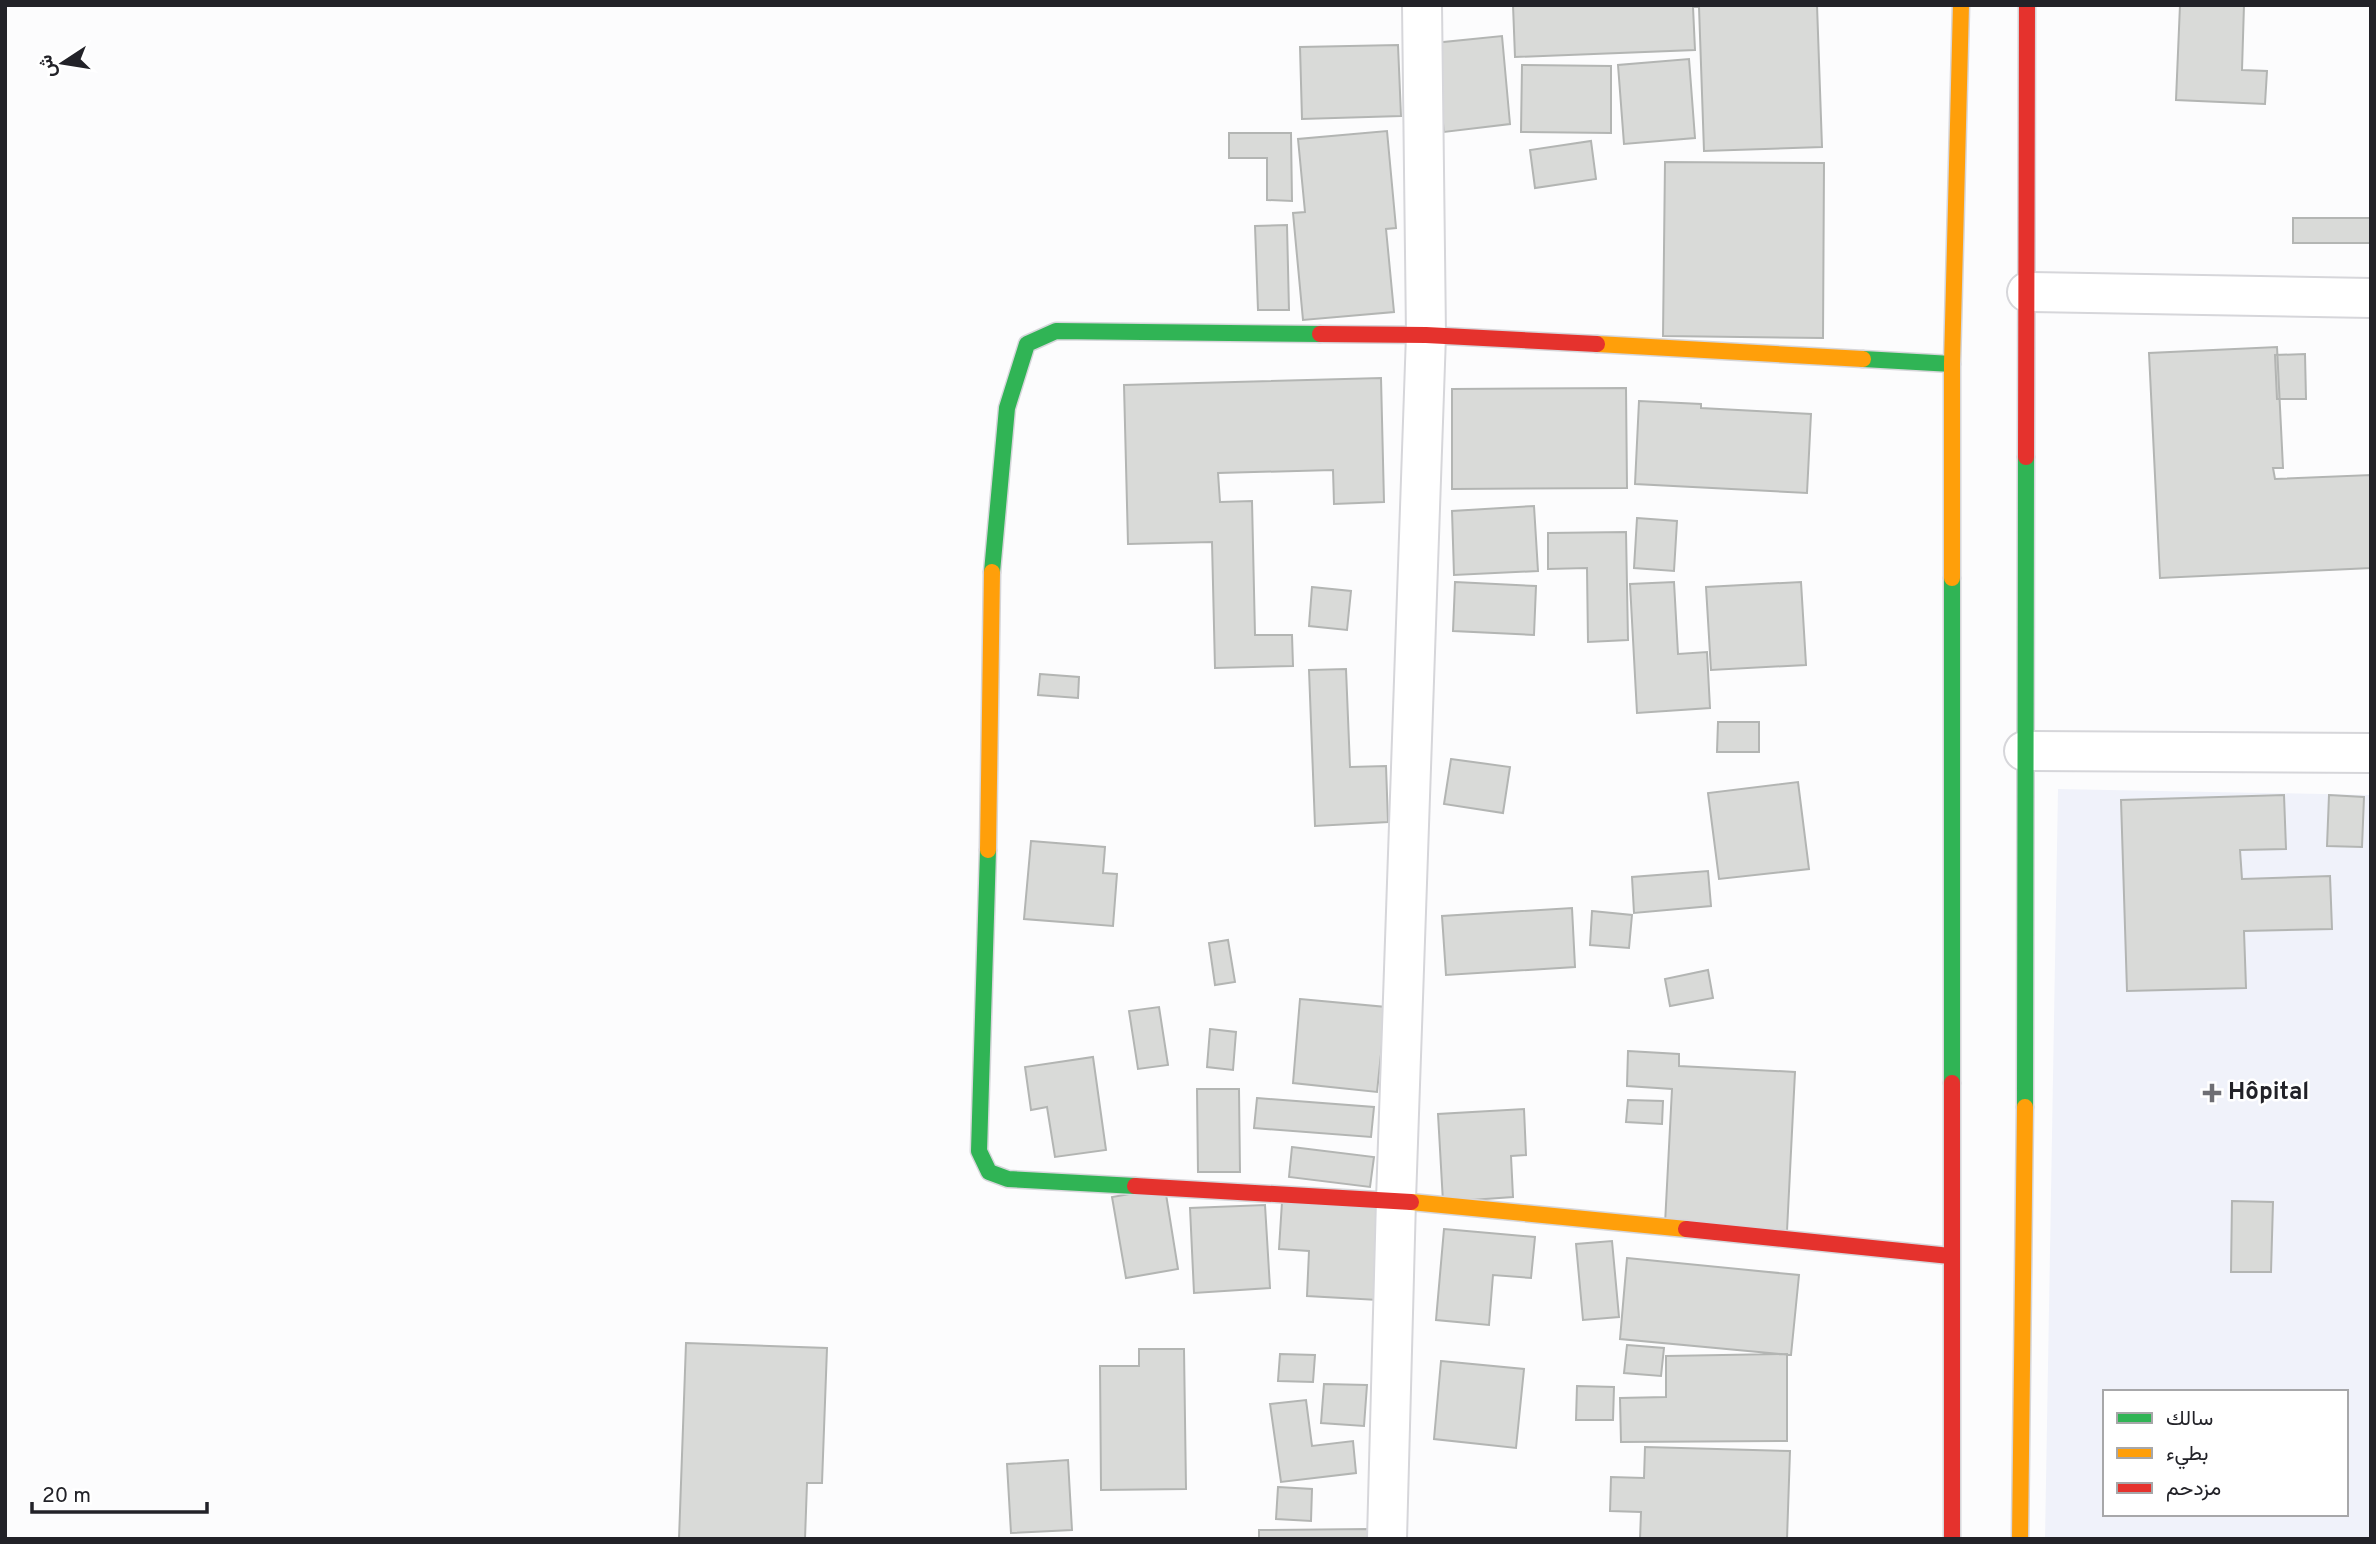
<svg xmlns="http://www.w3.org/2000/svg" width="2376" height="1544" viewBox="0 0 2376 1544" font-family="Overpass,Vazirmatn,sans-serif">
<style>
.built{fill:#f0f2fa;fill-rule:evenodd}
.building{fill:#d9dad8;stroke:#b3b5b3;stroke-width:2}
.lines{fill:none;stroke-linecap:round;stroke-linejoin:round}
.street-casing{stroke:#d6d6da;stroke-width:42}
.fast-casing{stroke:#d6d6da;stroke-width:19}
.slow-casing{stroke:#d6d6da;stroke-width:19}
.jam-casing{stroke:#d6d6da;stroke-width:19}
.street{stroke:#fff;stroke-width:38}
.fast{stroke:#30b455;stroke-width:16}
.slow{stroke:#ff9f0a;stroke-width:16}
.jam{stroke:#e5322d;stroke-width:16}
.poi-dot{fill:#6e6e73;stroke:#fff;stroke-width:2.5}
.labels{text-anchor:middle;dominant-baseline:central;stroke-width:5;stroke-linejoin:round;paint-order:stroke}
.poi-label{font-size:24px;font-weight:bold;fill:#222228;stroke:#fff;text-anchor:start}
</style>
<rect width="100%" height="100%" fill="#fcfcfd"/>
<path class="built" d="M 2058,789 L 2371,795 L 2371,1539 L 2045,1539 ZM 2105,1392 L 2346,1392 L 2346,1514 L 2105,1514 Z"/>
<path class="building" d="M 1513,5 L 1817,5 L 1822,147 L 1704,151 L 1699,7 L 1693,7 L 1695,50 L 1515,57 Z
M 2180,5 L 2244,5 L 2242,70 L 2267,71 L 2265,104 L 2176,100 Z
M 1502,36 L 1510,124 L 1444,132 L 1434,43 Z
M 1398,45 L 1401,116 L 1302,119 L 1300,47 Z
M 1689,59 L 1695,138 L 1624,144 L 1618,65 Z
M 1522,65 L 1611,66 L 1611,133 L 1521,132 Z
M 1387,131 L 1396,228 L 1386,229 L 1394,312 L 1303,320 L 1293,213 L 1305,212 L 1298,139 Z
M 1229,133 L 1291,133 L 1292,201 L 1267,200 L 1267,158 L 1229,158 Z
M 1591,141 L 1596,179 L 1535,188 L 1530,150 Z
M 1665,162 L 1824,163 L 1823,338 L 1663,336 Z
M 2293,218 L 2371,218 L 2371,243 L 2293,243 Z
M 1287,225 L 1289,310 L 1258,310 L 1255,226 Z
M 2277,347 L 2283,468 L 2273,468 L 2275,479 L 2371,475 L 2371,568 L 2160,578 L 2149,353 Z
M 2305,354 L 2306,399 L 2277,399 L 2275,355 Z
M 1381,378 L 1384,502 L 1334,504 L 1333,470 L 1218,473 L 1220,502 L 1252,501 L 1255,635 L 1292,635 L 1293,666 L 1215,668 L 1212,542 L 1128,544 L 1124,385 Z
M 1626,388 L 1627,488 L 1452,489 L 1452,389 Z
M 1639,401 L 1701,404 L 1701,408 L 1811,414 L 1807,493 L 1635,484 Z
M 1534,506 L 1538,571 L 1454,575 L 1452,511 Z
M 1637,518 L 1677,521 L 1674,571 L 1634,568 Z
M 1626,532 L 1628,640 L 1588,642 L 1587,568 L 1548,569 L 1548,533 Z
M 1455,582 L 1536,586 L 1534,635 L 1453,631 Z
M 1674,582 L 1678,654 L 1707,652 L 1710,708 L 1637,713 L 1630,584 Z
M 1801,582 L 1806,665 L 1711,670 L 1706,587 Z
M 1312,587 L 1351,591 L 1347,630 L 1309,626 Z
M 1346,669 L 1350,767 L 1386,766 L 1388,822 L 1315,826 L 1309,670 Z
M 1040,674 L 1079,677 L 1078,698 L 1038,695 Z
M 1718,722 L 1759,722 L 1759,752 L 1717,752 Z
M 1451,759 L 1510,767 L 1503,813 L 1444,804 Z
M 1798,782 L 1809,869 L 1719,879 L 1708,793 Z
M 2284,795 L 2286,849 L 2240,850 L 2242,879 L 2330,876 L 2332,929 L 2244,931 L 2246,988 L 2127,991 L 2121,800 Z
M 2329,795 L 2364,797 L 2362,847 L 2327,846 Z
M 1031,841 L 1105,847 L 1103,873 L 1117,874 L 1113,926 L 1024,919 Z
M 1708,871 L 1711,906 L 1634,913 L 1632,877 Z
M 1572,908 L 1575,967 L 1446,975 L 1442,916 Z
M 1592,911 L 1632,915 L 1629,948 L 1590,945 Z
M 1228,940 L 1235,982 L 1215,985 L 1209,943 Z
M 1708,970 L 1713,998 L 1670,1006 L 1665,979 Z
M 1300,999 L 1386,1007 L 1377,1092 L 1293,1083 Z
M 1159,1007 L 1168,1065 L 1138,1069 L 1129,1011 Z
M 1210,1029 L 1236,1032 L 1233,1070 L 1207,1067 Z
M 1628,1051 L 1679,1054 L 1679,1066 L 1795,1072 L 1787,1231 L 1665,1224 L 1672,1089 L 1627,1086 Z
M 1093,1057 L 1106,1150 L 1055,1157 L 1047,1107 L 1031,1110 L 1025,1067 Z
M 1197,1089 L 1239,1089 L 1240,1172 L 1198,1172 Z
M 1257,1098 L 1374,1107 L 1371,1137 L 1254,1128 Z
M 1628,1100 L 1663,1101 L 1662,1124 L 1626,1122 Z
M 1524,1109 L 1526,1155 L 1511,1156 L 1513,1197 L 1443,1202 L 1438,1114 Z
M 1292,1147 L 1374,1157 L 1370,1187 L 1289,1177 Z
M 1165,1188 L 1178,1269 L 1126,1278 L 1112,1197 Z
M 2232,1201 L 2273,1202 L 2271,1272 L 2231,1272 Z
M 1282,1202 L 1384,1208 L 1378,1300 L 1307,1296 L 1309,1251 L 1279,1249 Z
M 1265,1205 L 1270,1288 L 1194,1293 L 1190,1208 Z
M 1444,1229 L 1535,1237 L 1531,1278 L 1493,1275 L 1489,1325 L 1436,1320 Z
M 1612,1241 L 1619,1317 L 1583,1320 L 1576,1244 Z
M 1627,1258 L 1799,1275 L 1791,1355 L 1620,1339 Z
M 686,1343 L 827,1348 L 822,1483 L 807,1483 L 805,1539 L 679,1539 Z
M 1627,1345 L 1664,1348 L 1661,1376 L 1624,1373 Z
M 1139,1349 L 1184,1349 L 1186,1489 L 1101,1490 L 1100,1366 L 1139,1366 Z
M 1280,1354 L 1315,1355 L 1313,1382 L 1278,1381 Z
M 1787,1354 L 1787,1441 L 1621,1442 L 1620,1398 L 1666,1397 L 1666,1356 Z
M 1441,1361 L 1524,1369 L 1516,1448 L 1434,1439 Z
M 1324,1384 L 1367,1385 L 1364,1426 L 1321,1423 Z
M 1577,1386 L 1614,1387 L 1613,1420 L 1576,1420 Z
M 1306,1400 L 1312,1446 L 1353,1441 L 1356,1473 L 1281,1482 L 1270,1404 Z
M 1645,1447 L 1790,1451 L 1787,1539 L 1640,1539 L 1641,1512 L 1610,1511 L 1611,1477 L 1644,1478 Z
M 1068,1460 L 1072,1530 L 1011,1533 L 1007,1464 Z
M 1278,1487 L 1312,1489 L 1311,1521 L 1276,1519 Z
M 1369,1529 L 1369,1539 L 1259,1539 L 1259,1530 Z"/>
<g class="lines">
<defs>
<path id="street" d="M 2027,292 L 2371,298
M 2024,751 L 2371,753
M 1387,1539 L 1396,1200 L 1426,335 L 1422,5"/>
<path id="fast" d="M 1863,359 L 1952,364
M 992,572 L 1007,408 L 1027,344 L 1056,331 L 1320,334
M 1952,578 L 1952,1083
M 988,850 L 979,1151 L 989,1172 L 1008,1179 L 1135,1186
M 2025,1107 L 2026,457"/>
<path id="slow" d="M 1597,344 L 1863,359
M 1952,578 L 1952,364 L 1961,5
M 988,850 L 992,572
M 1411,1202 L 1686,1229
M 2020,1539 L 2025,1107"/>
<path id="jam" d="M 1320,334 L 1426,335 L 1597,344
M 2026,457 L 2027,5
M 1952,1083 L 1952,1539
M 1135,1186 L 1411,1202
M 1686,1229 L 1950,1256"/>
</defs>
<use href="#street" class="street-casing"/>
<use href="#fast" class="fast-casing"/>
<use href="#slow" class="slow-casing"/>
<use href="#jam" class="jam-casing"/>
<use href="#street" class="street"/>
<use href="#fast" class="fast"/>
<use href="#slow" class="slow"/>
<use href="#jam" class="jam"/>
</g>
<path class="poi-dot" d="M2208.5 1082.5h7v7h7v7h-7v7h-7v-7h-7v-7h7z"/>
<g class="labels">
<g class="poi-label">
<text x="2228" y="1093">Hôpital</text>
</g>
</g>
<rect width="2376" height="1544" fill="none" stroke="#222228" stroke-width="14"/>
<rect x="2103" y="1390" width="245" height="126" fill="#ffffff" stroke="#a7a7a9" stroke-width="2"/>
<rect x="2117" y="1413" width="35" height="10" fill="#30b455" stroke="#a7a7a9" stroke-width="2"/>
<text x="2166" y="1425" font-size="21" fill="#222228">سالك</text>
<rect x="2117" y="1448" width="35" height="10" fill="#ff9f0a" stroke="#a7a7a9" stroke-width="2"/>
<text x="2166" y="1460" font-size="21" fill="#222228">بطيء</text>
<rect x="2117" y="1483" width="35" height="10" fill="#e5322d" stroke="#a7a7a9" stroke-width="2"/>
<text x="2166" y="1495" font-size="21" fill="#222228">مزدحم</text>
<g transform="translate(63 63) rotate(258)" stroke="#ffffff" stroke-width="5" paint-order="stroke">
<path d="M0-5L12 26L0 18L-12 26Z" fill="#222228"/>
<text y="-10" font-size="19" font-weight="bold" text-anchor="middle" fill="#222228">ش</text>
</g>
<path d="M32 1502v10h175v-10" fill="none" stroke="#222228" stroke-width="3.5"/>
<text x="42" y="1502" font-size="21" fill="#222228" stroke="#ffffff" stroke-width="5" paint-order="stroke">20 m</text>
</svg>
